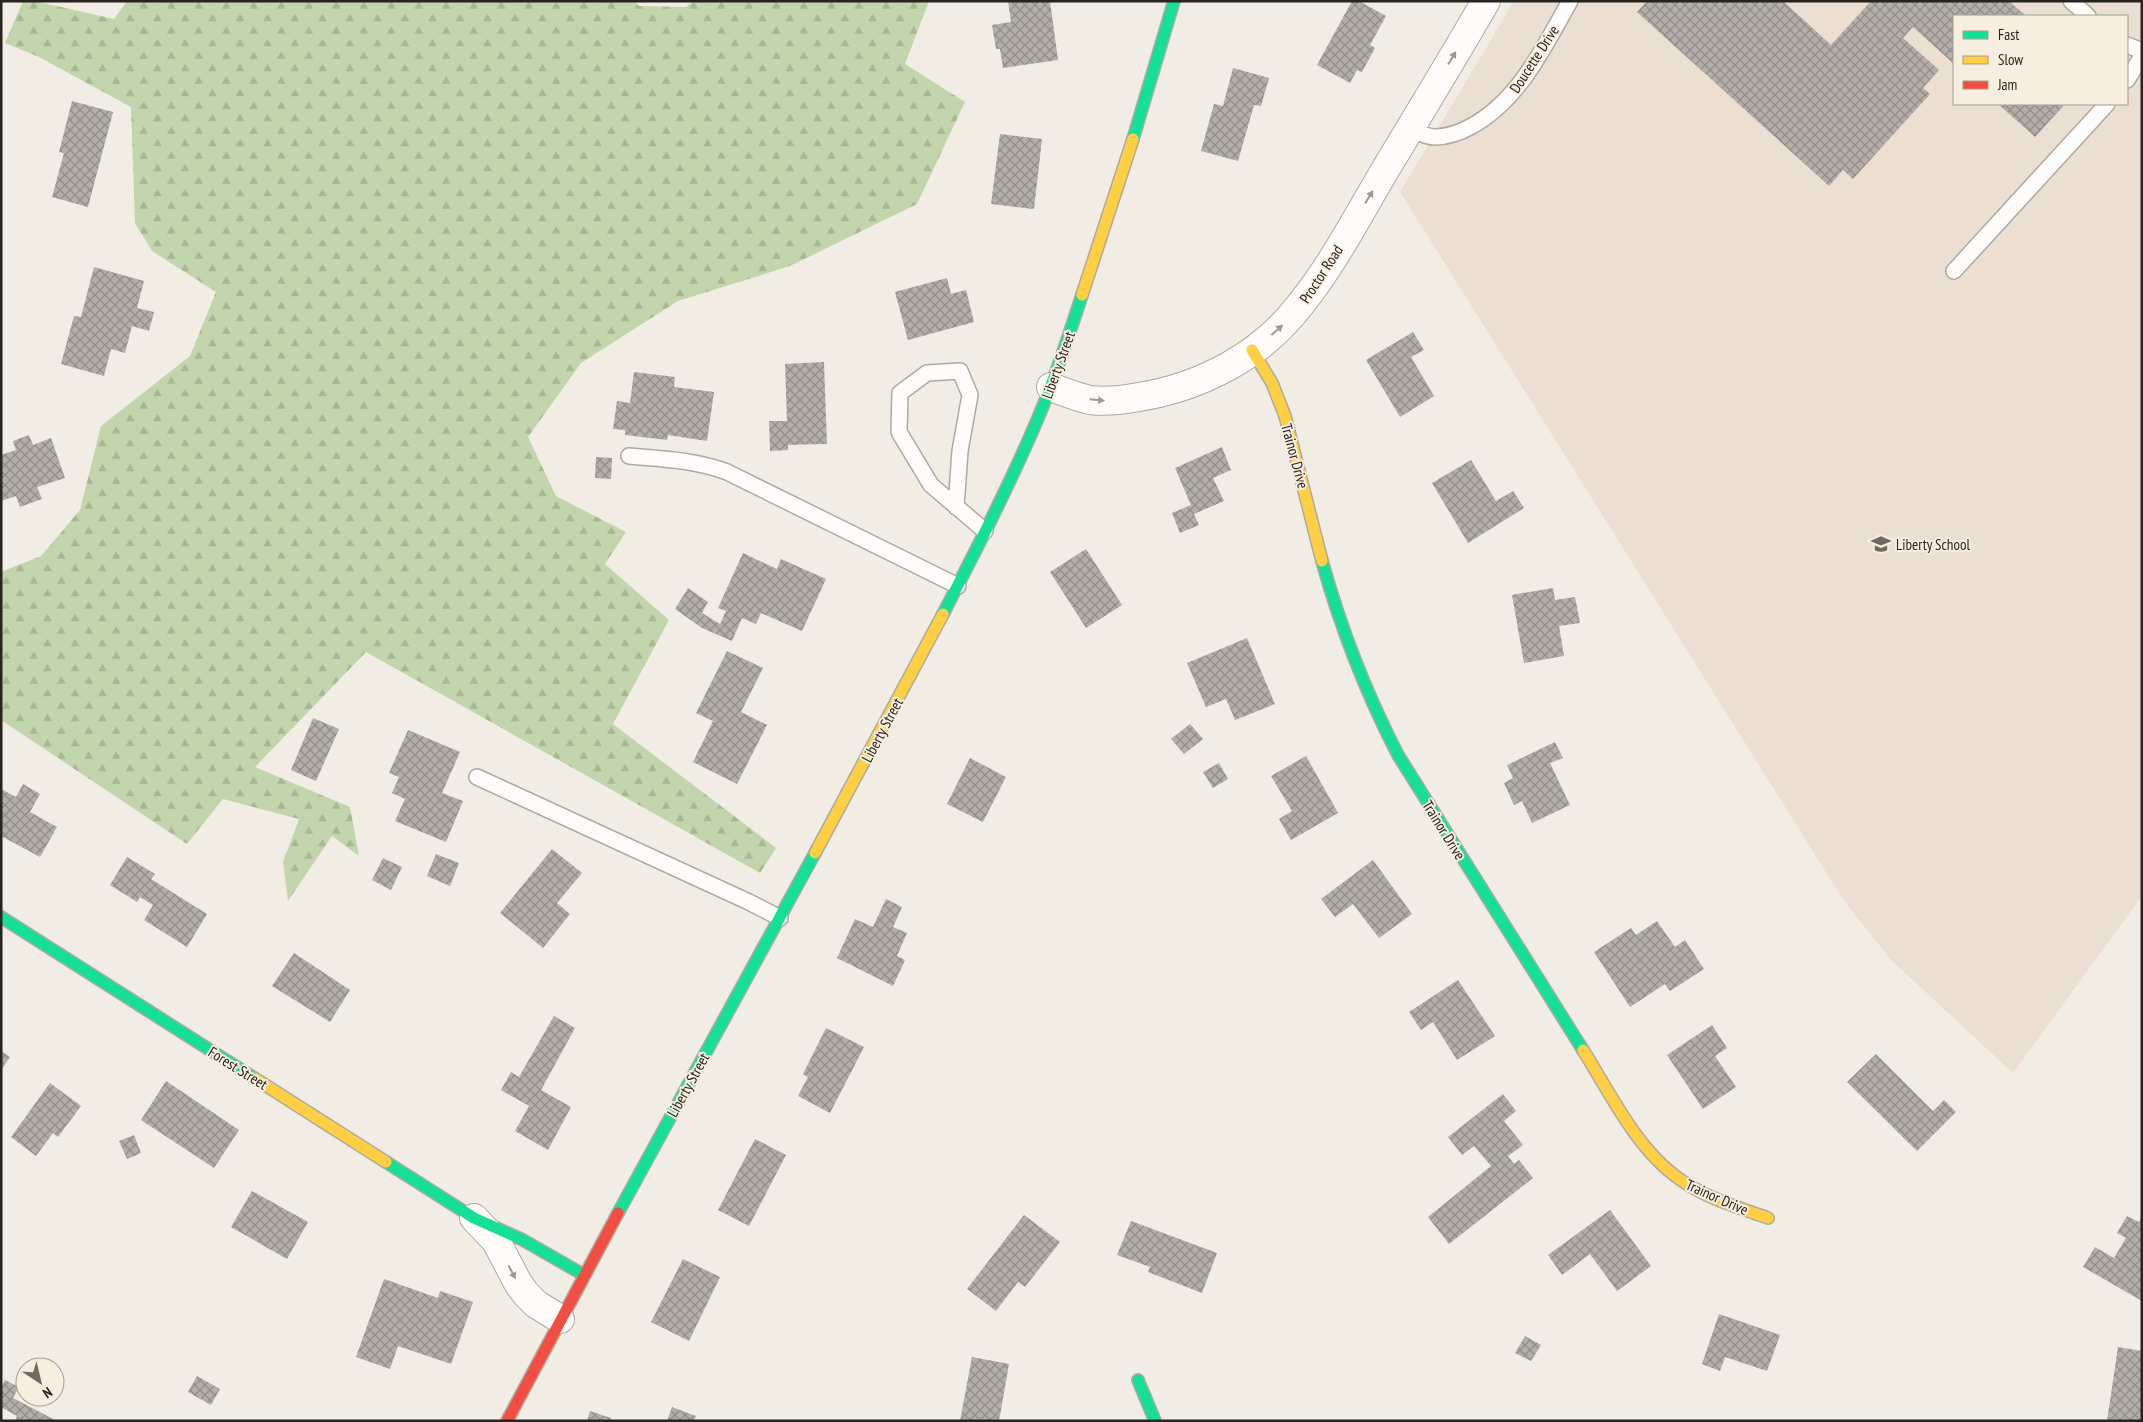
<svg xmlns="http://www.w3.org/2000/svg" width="2143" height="1422" viewBox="0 0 2143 1422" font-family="'PT Sans Narrow',sans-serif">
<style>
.education{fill:#ebdfd3;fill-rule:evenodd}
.forest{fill:url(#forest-firs)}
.building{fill:url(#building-cross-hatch)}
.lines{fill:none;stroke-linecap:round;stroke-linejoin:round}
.lane-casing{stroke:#adaaa4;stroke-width:18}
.street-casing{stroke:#adaaa4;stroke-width:30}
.fast-casing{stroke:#adaaa4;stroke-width:14}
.slow-casing{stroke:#adaaa4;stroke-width:14}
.jam-casing{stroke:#adaaa4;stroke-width:14}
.lane{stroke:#fdfcfb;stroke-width:15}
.street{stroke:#fdfcfb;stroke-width:28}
.fast{stroke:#16e098;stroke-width:11}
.slow{stroke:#ffcf43;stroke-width:11}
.jam{stroke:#f24e42;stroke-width:11}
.oneway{fill:#9d9b98}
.labels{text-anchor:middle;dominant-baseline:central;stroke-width:4;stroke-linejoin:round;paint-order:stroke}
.street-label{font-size:15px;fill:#27241f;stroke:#f7eedf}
.poi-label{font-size:15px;fill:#27241f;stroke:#f7eedf;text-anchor:start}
</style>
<defs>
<pattern id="forest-firs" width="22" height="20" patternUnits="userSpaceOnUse" patternTransform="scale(1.25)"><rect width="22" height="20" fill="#c3d5ad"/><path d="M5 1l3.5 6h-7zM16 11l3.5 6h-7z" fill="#a8b794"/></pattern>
<pattern id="building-cross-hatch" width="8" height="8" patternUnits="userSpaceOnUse" patternTransform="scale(1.25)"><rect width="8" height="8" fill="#b3aea9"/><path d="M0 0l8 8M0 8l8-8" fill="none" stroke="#928d89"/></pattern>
</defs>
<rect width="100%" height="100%" fill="#f1ede5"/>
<path class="education" d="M 1514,1 L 2142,1 L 2142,896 L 2013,1073 L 1891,960 L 1844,901 L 1400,192 ZM 1954,16 L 2127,16 L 2127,104 L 1954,104 Z"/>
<path class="forest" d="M 23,1 L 35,1 L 114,19 L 127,1 L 635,1 L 639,6 L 686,7 L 693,1 L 929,1 L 905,64 L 965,102 L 917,204 L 790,266 L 678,301 L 581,363 L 528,437 L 556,496 L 626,532 L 605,564 L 669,620 L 613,724 L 776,848 L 760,873 L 366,652 L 255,767 L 350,807 L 359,856 L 332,836 L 288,901 L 283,862 L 299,819 L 223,799 L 187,844 L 1,720 L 1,572 L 41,556 L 80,510 L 101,426 L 190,356 L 216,292 L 152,251 L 135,223 L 131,107 L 39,57 L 5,43 Z"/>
<path class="building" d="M 1008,1 L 1050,1 L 1058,60 L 1003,68 L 1000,49 L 996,49 L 992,25 L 1011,22 Z
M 1352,1 L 1359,1 L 1386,16 L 1370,45 L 1375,48 L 1362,72 L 1357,70 L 1350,83 L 1317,65 Z
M 1647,1 L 1783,1 L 1831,45 L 1871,1 L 2009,1 L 2026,16 L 1954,16 L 1954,64 L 1913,27 L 1903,38 L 1939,70 L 1923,88 L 1930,94 L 1853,179 L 1843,170 L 1829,186 L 1637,12 Z
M 1233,68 L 1269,78 L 1261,106 L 1254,105 L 1238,161 L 1201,151 L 1214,104 L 1223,106 Z
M 72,101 L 113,112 L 88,207 L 52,197 L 64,153 L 59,152 Z
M 1998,104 L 2065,104 L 2035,137 Z
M 1000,134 L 1042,139 L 1034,209 L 991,204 Z
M 94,267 L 144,281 L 137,308 L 154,312 L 149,331 L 132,326 L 125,353 L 111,349 L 104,376 L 61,364 L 74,316 L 81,317 Z
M 947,278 L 951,294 L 966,290 L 974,322 L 908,340 L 895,292 Z
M 1413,332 L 1424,350 L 1411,357 L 1434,396 L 1400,417 L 1366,360 Z
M 824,362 L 827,444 L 788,445 L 788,450 L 770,451 L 769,421 L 787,421 L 785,364 Z
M 634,372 L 675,377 L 674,387 L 714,392 L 707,441 L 668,435 L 667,440 L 625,435 L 625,430 L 613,429 L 617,401 L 630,403 Z
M 29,435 L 33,445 L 51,438 L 65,478 L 37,487 L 42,499 L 20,507 L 16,496 L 1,501 L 1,455 L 16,450 L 13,441 Z
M 1222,447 L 1231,470 L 1213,478 L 1224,501 L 1194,514 L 1199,525 L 1180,533 L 1172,513 L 1191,505 L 1175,468 Z
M 596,457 L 612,458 L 611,479 L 595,478 Z
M 1471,460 L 1496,501 L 1513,491 L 1524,508 L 1468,543 L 1432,483 Z
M 1086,549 L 1122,605 L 1086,628 L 1050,572 Z
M 743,553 L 777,569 L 781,559 L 826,579 L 802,631 L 761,613 L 756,624 L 742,618 L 732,641 L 702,628 L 675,609 L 688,588 L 708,602 L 702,613 L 720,624 L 726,611 L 718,608 Z
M 1553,588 L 1555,600 L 1575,597 L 1580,623 L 1559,626 L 1564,656 L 1524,663 L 1512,595 Z
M 1247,638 L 1275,704 L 1235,720 L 1226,699 L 1206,707 L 1187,663 Z
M 727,651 L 763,668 L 741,712 L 767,725 L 737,784 L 693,762 L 713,721 L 696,713 Z
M 313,718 L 339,729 L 316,781 L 291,770 Z
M 1190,724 L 1203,739 L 1184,754 L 1171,739 Z
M 408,730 L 460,752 L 442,793 L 463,801 L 446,842 L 395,821 L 405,799 L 392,793 L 399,777 L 389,773 Z
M 1555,742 L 1563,758 L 1550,763 L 1570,805 L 1532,823 L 1522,801 L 1514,805 L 1504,783 L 1513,778 L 1507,765 Z
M 1306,756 L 1338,813 L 1291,840 L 1279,819 L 1292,811 L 1271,776 Z
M 970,758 L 1006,777 L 983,822 L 947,804 Z
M 1219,763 L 1228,779 L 1213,788 L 1203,772 Z
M 23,784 L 40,794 L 30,812 L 57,827 L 40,857 L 1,836 L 1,789 L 16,797 Z
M 552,849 L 582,873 L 557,903 L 570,914 L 543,948 L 500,913 Z
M 436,854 L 459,863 L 450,886 L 427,876 Z
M 127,857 L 155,874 L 151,879 L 207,914 L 187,947 L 144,920 L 153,905 L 140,897 L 137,902 L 110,885 Z
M 383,858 L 402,867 L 391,890 L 372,880 Z
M 1373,860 L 1412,914 L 1379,938 L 1353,904 L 1335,917 L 1321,899 Z
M 886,899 L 902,907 L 893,927 L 907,933 L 897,956 L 905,960 L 893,986 L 837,958 L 855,919 L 873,927 Z
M 1657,921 L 1675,947 L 1685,940 L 1704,969 L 1670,991 L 1665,984 L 1630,1007 L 1594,952 L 1631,928 L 1636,935 Z
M 294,953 L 350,990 L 330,1022 L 272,986 Z
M 1458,980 L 1495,1036 L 1457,1060 L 1433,1022 L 1421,1030 L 1409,1012 Z
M 554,1016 L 575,1028 L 541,1090 L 571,1107 L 548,1150 L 515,1131 L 529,1106 L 501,1090 L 511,1072 L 519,1077 Z
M 1712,1025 L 1727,1048 L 1715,1056 L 1736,1087 L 1703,1109 L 1667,1055 Z
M 826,1028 L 864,1047 L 830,1113 L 798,1096 L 808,1077 L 803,1074 Z
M 1,1051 L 10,1057 L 1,1070 Z
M 1876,1054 L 1933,1111 L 1944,1100 L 1956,1112 L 1917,1151 L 1847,1082 Z
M 166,1081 L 239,1130 L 214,1168 L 141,1120 Z
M 50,1083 L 81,1106 L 58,1137 L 53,1133 L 36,1156 L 11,1137 Z
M 1503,1094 L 1516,1111 L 1504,1121 L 1523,1145 L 1508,1156 L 1514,1164 L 1519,1160 L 1533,1178 L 1449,1244 L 1428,1217 L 1491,1166 L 1474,1146 L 1462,1155 L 1448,1137 Z
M 134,1135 L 141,1153 L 127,1159 L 119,1141 Z
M 755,1139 L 786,1155 L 749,1226 L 718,1210 Z
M 252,1191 L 308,1222 L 287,1259 L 231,1227 Z
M 1610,1210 L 1651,1266 L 1617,1291 L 1590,1254 L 1562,1275 L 1548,1255 Z
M 1024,1215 L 1060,1242 L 1025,1287 L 1018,1282 L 996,1311 L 967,1289 Z
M 2127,1216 L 2139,1222 L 2142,1217 L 2142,1301 L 2083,1267 L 2095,1247 L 2114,1258 L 2126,1238 L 2117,1233 Z
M 1131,1221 L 1217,1253 L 1202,1293 L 1148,1272 L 1150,1267 L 1117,1255 Z
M 683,1259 L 720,1277 L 689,1341 L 651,1322 Z
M 384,1279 L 438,1298 L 440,1291 L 473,1302 L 451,1364 L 398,1346 L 390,1369 L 356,1357 Z
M 1719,1314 L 1780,1335 L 1767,1371 L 1725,1357 L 1720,1371 L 1702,1364 Z
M 1525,1336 L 1541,1345 L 1531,1361 L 1515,1353 Z
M 2118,1347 L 2142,1351 L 2142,1421 L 2107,1421 Z
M 972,1357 L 1009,1364 L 999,1421 L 960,1421 Z
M 197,1376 L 220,1389 L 211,1405 L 188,1392 Z
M 5,1380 L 19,1387 L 13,1398 L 57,1421 L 15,1421 L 17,1416 L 1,1407 L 1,1388 Z
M 672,1407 L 696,1416 L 694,1421 L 667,1421 Z
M 590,1411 L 611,1418 L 610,1421 L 587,1421 Z"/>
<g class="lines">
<defs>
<path id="lane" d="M 2071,1 L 2088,16
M 2127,45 L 2142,51
M 2127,80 L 2142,56
M 1410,129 C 1418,132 1426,137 1435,137 C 1448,137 1461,132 1472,126 C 1520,99 1544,47 1570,1
M 1954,271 L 2107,104
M 629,456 C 662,459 695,460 727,472 L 958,586
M 956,507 L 960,451 L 970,395 L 960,371 L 927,373 L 900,393 L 899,432 L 931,485 L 985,531
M 477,777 L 749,902 L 780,918"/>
<path id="street" d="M 1051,387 C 1064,392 1077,397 1090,400 C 1106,402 1123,400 1139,397 C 1201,387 1261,356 1300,305 C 1333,264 1358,216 1385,170 C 1419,114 1453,58 1486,1
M 474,1218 L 496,1241 L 518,1283 L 526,1294 L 536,1304 L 560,1319"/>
<path id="fast" d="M 1133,139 L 1174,1
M 1322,561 C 1341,629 1366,693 1398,755 L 1583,1050
M 943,614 C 974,554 1005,494 1032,432 C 1052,387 1067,341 1082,295
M 1,917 L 254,1078
M 386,1162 L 474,1218 L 523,1240 L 584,1275
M 618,1213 L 815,853
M 1138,1380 L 1155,1421"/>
<path id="slow" d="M 1082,295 L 1133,139
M 1252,350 L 1272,383 L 1285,416 L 1322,561
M 815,853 L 943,614
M 1583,1050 C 1612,1096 1639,1155 1687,1184 C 1712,1200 1740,1208 1768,1218
M 254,1078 L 386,1162"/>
<path id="jam" d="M 507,1421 L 618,1213"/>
</defs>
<use href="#lane" class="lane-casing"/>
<use href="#street" class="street-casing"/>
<use href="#fast" class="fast-casing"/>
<use href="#slow" class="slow-casing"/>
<use href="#jam" class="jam-casing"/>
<use href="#lane" class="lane"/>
<use href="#street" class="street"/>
<use href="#fast" class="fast"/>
<use href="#slow" class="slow"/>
<use href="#jam" class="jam"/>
</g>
<defs><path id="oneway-solid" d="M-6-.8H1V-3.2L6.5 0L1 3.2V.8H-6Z" transform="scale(1.25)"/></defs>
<g class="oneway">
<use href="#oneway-solid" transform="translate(1452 58) rotate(-59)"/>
<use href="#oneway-solid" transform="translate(1369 197) rotate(-59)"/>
<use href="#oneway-solid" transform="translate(1277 330) rotate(-42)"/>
<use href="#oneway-solid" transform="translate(1097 400) rotate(5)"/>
<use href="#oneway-solid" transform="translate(512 1272) rotate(62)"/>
</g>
<defs>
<symbol id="school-bare" viewBox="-9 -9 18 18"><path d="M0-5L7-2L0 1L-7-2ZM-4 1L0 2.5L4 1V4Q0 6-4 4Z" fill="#6e6a64" stroke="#f7eedf" stroke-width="2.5" paint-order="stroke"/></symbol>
</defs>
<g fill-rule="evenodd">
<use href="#school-bare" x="1867" y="530" width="28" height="28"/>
</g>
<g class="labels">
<g class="street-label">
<text transform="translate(1534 59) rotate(-57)">Doucette Drive</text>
<text transform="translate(1321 274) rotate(-57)">Proctor Road</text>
<text transform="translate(1058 365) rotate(-70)">Liberty Street</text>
<text transform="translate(1295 456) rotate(75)">Trainor Drive</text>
<text transform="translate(882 730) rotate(-62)">Liberty Street</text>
<text transform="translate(1444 830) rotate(58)">Trainor Drive</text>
<text transform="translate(238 1068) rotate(32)">Forest Street</text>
<text transform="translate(688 1085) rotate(-61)">Liberty Street</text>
<text transform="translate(1717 1197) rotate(24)">Trainor Drive</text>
</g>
<g class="poi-label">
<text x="1896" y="544">Liberty School</text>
</g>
</g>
<rect width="2143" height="1422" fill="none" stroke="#27241f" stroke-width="5"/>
<rect x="1953" y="15" width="175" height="90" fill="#f7eedf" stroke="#a49d92"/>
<rect x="1963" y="31" width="25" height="8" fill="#16e098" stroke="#a49d92"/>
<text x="1998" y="40" font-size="15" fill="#27241f">Fast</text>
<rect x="1963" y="56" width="25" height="8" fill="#ffcf43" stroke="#a49d92"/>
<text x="1998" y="65" font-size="15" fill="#27241f">Slow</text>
<rect x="1963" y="81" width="25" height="8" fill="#f24e42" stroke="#a49d92"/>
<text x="1998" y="90" font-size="15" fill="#27241f">Jam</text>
<g transform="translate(40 1382) rotate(145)"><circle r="24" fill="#f7eedf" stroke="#a49d92"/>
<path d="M0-4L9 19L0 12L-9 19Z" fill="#6e6a64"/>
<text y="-8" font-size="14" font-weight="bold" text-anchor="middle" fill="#27241f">N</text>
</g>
</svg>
